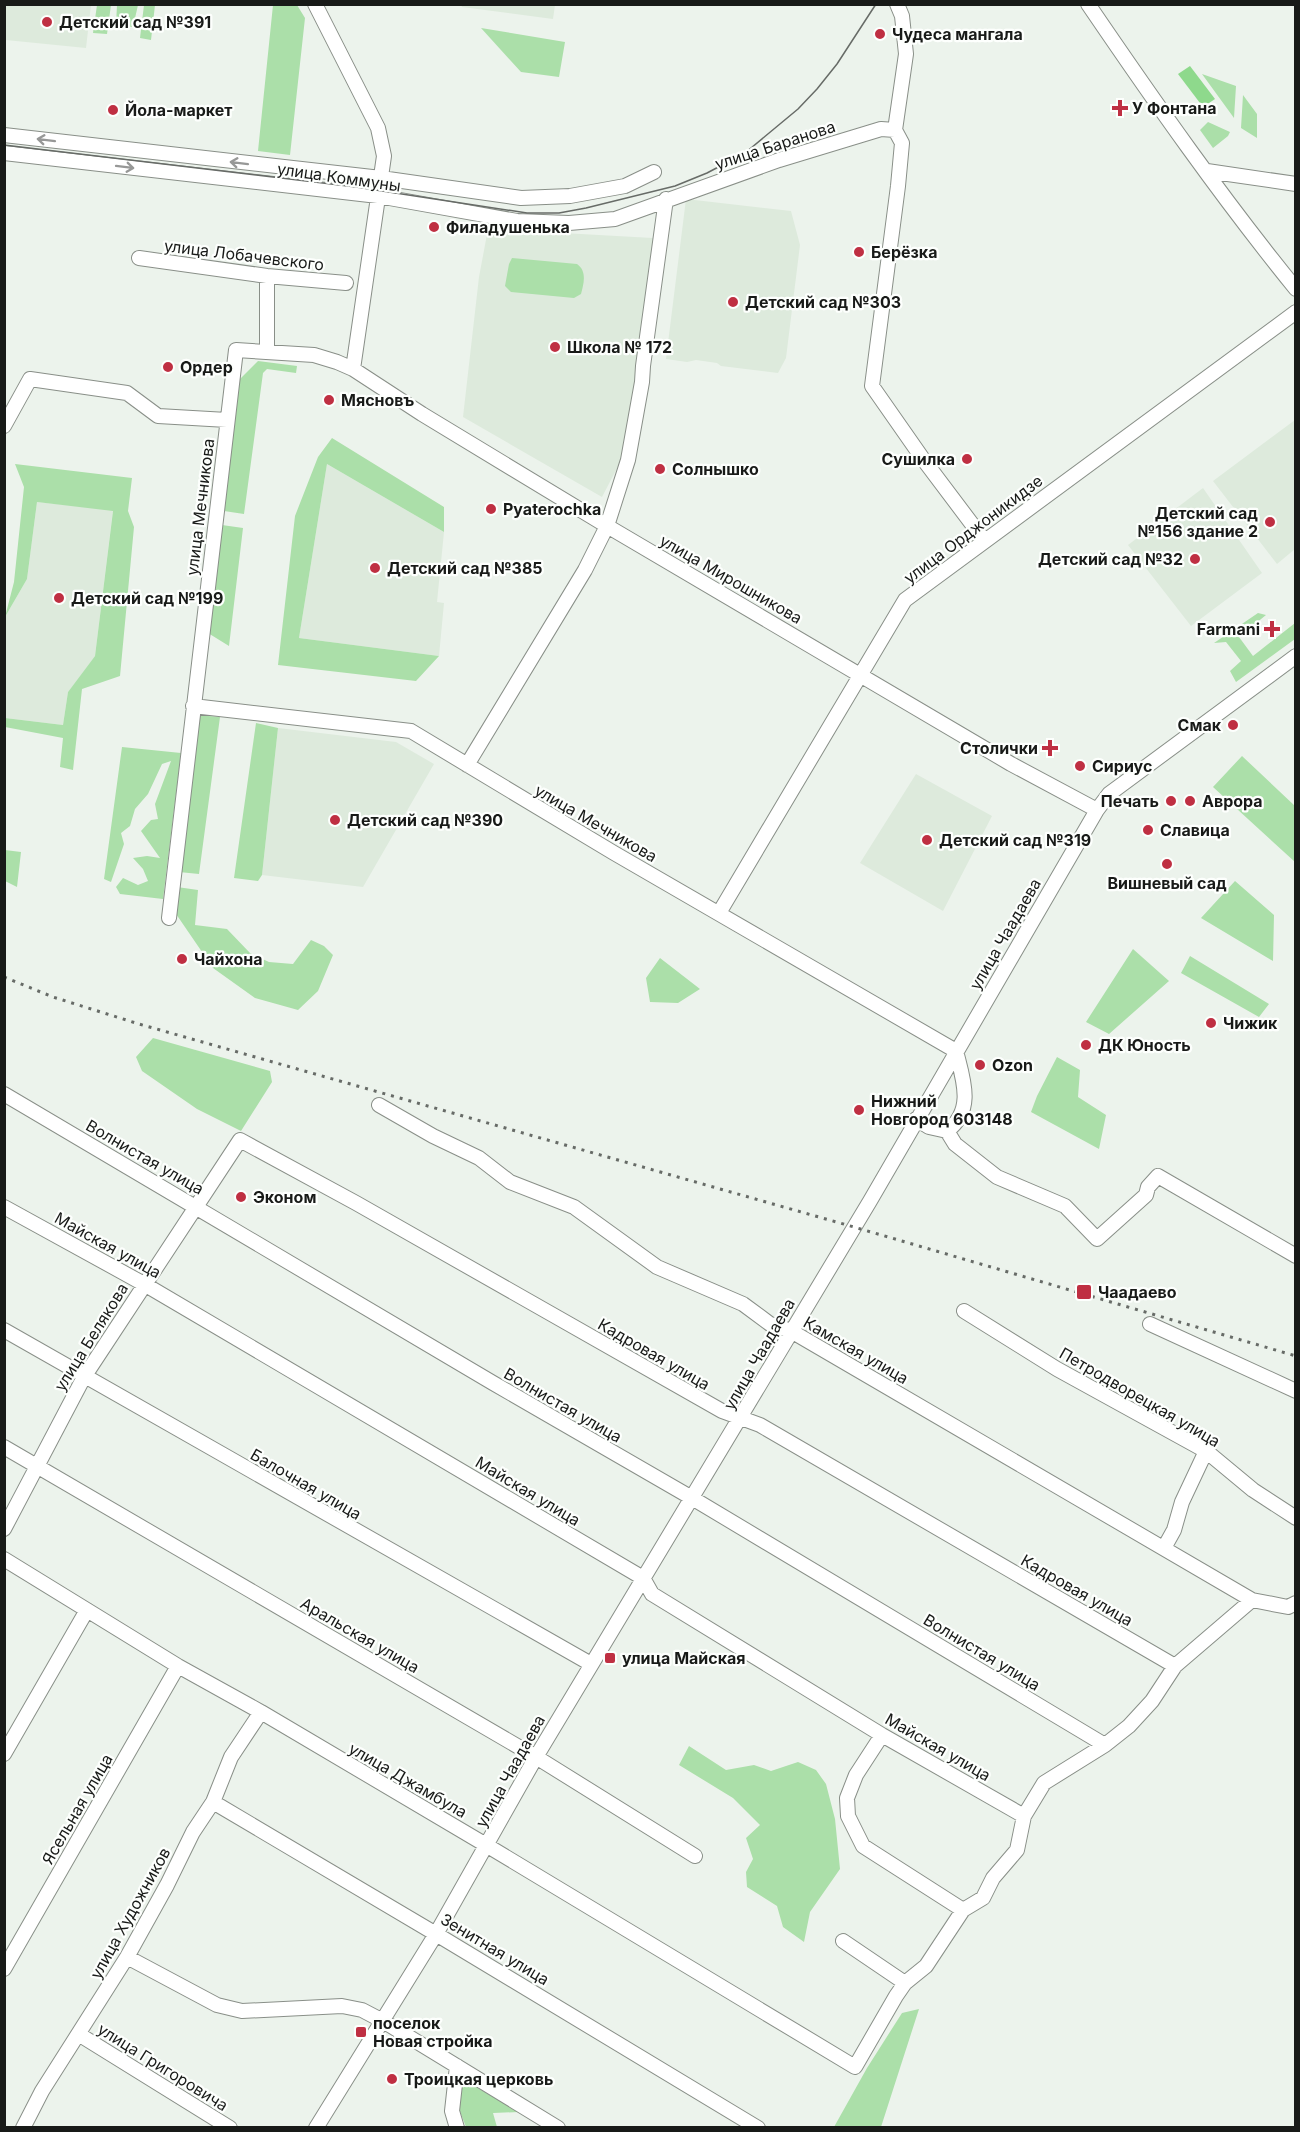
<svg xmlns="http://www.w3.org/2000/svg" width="1300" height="2132" viewBox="0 0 1300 2132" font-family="Inter,sans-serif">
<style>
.built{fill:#ddeadc}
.green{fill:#abdfa9}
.water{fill:#8ed98c}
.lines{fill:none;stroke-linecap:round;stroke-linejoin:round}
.minor-casing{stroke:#898f88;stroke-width:16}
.minor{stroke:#fff;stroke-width:14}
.tram{stroke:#676b67;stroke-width:1.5}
.rail{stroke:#676b67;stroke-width:3;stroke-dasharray:3 6;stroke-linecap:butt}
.oneway{stroke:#979897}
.poi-dot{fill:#bf2f42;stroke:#fdfffd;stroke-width:2}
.labels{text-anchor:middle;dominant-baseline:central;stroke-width:4.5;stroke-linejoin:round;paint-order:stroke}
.poi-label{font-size:16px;font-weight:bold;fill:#181a18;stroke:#fdfffd;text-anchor:start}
.street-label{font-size:16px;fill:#181a18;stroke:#fdfffd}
</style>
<rect width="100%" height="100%" fill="#ecf3ec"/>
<path class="built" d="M 5,4 L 91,5 L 86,48 L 6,40 L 5,48 Z
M 461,5 L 555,5 L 553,19 L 462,7 Z
M 686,199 L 791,211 L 800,245 L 786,358 L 778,373 L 721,366 L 717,363 L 696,360 L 687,362 L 666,359 Z
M 488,229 L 653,238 L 625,453 L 602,497 L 463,417 L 479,277 Z
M 1295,420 L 1295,549 L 1277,564 L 1213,481 Z
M 327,464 L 444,532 L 437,602 L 444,603 L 439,656 L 299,638 Z
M 1203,488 L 1262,573 L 1191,626 L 1128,545 Z
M 37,502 L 113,510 L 95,656 L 68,692 L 63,725 L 5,718 L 5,617 L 27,579 Z
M 278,728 L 396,742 L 434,764 L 363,887 L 262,875 Z
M 916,774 L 992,816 L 943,911 L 860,863 Z"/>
<path class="green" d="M 97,5 L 111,5 L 107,34 L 93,33 Z
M 117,5 L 138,5 L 133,27 L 119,27 L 116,25 Z
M 144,5 L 155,5 L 151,40 L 140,38 Z
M 273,5 L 297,5 L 305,18 L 290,155 L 258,151 Z
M 481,28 L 565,42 L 559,77 L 521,72 Z
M 1202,74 L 1236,86 L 1234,118 Z
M 1243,95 L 1257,114 L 1257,138 L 1241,128 Z
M 1208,122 L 1230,132 L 1228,136 L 1213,148 L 1200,130 Z
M 512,258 L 577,264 C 587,271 584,283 581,294 L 574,298 L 511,292 L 505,286 L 509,264 Z
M 258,361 L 297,366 L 296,373 L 267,369 L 263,373 L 244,514 L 224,511 L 239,380 Z
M 332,438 L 444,507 L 444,532 L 327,464 L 299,638 L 439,656 L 416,681 L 278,665 L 295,516 L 318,457 Z
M 15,464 L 132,478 L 128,511 L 134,527 L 120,676 L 82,689 L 73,770 L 60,767 L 63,738 L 5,727 L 5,718 L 63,725 L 68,692 L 95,656 L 113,511 L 37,502 L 27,579 L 5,617 L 14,582 L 24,487 Z
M 222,525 L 243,528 L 229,646 L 208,633 Z
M 1258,613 L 1266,615 L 1239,637 L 1253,656 L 1295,623 L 1295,639 L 1236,682 L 1230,671 L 1241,661 L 1226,642 L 1214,643 Z
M 198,715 L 220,717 L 199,874 L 179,872 Z
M 256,723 L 278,728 L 262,875 L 258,881 L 234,878 Z
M 122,747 L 181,753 L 163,899 L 120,894 L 116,887 L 123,878 L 138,885 L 148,881 L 143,869 L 133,858 L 147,856 L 160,858 L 141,831 L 151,820 L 158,819 L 155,804 L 171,761 L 162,764 L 148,794 L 135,809 L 130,826 L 121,833 L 124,844 L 111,882 L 104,879 Z
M 1242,756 L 1295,806 L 1295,862 L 1213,787 Z
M 5,850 L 21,852 L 17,887 L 5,881 Z
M 1235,881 L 1274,915 L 1273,961 L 1201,918 Z
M 177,887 L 198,890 L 195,925 L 227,929 L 250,953 L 269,962 L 293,964 L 311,940 L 324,946 L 333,955 L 318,991 L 298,1010 L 255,998 L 213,968 L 174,911 Z
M 1133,949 L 1169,981 L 1109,1034 L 1086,1022 Z
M 1190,956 L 1269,1004 L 1259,1017 L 1181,973 Z
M 660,958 L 700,989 L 678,1003 L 650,1002 L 646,978 Z
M 153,1038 L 270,1071 L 272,1082 L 241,1131 L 197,1109 L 142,1071 L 136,1057 Z
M 1057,1057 L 1080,1070 L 1078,1097 L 1106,1115 L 1099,1149 L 1031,1112 L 1037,1096 Z
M 689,1746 L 726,1770 L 754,1765 L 771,1771 L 798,1762 L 816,1770 L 826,1784 L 835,1819 L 840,1869 L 810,1912 L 804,1942 L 783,1927 L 777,1906 L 747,1887 L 746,1872 L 753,1859 L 746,1838 L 760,1825 L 733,1798 L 679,1765 Z
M 919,2009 L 881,2127 L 834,2127 L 867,2068 L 902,2013 Z
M 464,2080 L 519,2112 L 493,2113 L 497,2127 L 466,2127 L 457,2104 Z"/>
<path class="water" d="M 1190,66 L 1215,99 L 1203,107 L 1178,74 Z"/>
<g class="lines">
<defs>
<path id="minor" d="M 315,4 L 378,128 L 384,156 L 353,369
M 897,4 L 902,16 L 906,54 L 895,130 L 902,143 L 898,186 L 872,386 L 923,459 L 984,540
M 1088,4 C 1154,101 1222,198 1296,289
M 4,135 L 381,178 L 521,198 L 570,196 L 625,186 L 654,172
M 4,153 L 378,196 L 517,221 L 569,223 L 615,219 L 779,160 L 881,129 L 895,130
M 1207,171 L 1296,184
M 139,258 L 267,276 L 346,283
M 267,276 L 267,352
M 4,426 L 30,379 L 127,393 L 158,416 L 227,420
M 193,706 L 411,731 L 614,853 L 956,1051
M 467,765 L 585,570 L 607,526 L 628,460 L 642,382 L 643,366 L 666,199
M 719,913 L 905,600 L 1296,312
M 169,918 L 236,350 L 314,355 L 337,362 L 353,369 L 422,414 L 607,526 L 1011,764 L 1097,810
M 4,1094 L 493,1383 L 692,1498 L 1105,1745
M 379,1105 L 433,1136 L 479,1158 L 510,1182 L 574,1207 L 657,1267 L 743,1304 L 770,1324 L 791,1331 L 1252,1600 L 1288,1607 L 1296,1603
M 916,1119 L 929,1127 L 947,1131 C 975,1110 963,1079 956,1051
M 947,1131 L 955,1144 L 997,1177 L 1065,1206 L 1097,1239 L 1146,1195 L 1148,1187 L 1158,1176 L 1296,1256
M 4,1207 L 144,1284 L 643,1578 L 652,1594 L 882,1735 L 1024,1816
M 964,1311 L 1057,1369 L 1206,1451 L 1253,1490 L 1296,1518
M 1150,1324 L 1296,1391
M 4,1330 L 591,1664
M 4,1447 L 536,1757 L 695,1856
M 4,1529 L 84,1377 L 240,1140 L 356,1203 L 722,1411 L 760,1425 L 1175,1666
M 1164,1548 L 1174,1530 L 1182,1502 L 1206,1451
M 4,1559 L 178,1666 L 261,1712 L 481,1842 L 855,2067 L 896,1996 L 905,1983 L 926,1966 L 963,1910 L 983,1898 L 993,1878 L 1017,1850 L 1024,1816 L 1044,1783 L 1105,1745 L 1129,1726 L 1152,1701 L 1175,1666 L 1252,1600
M 882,1735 L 856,1775 L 847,1798 L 848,1816 L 863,1846 L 963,1910
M 4,1754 L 87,1610
M 213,1802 L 436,1934 L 758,2128
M 843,1941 L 905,1983
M 127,1957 L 217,2005 L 242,2011 L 342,2006 L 362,2010 L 383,2021 L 558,2128
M 4,1969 L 178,1666
M 80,2035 L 230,2128
M 23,2128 L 42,2091 L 127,1957 L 167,1885 L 193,1832 L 213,1802 L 231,1757 L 261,1712
M 316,2128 L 436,1934 L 536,1757 L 870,1201 L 1097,810 L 1109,794 L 1296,656
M 457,2128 L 452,2111 L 457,2066"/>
</defs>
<use href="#minor" class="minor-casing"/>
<use href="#minor" class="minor"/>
<path class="tram" d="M 4,145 L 356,187 L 527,213 L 559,213 L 586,208 L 675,186 L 707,173 L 745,153 L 798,109 L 817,89 L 837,64 L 876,4"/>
<path class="rail" d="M 4,977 L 53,997 L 139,1024 L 847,1225 L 1296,1356"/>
</g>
<defs><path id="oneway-shaft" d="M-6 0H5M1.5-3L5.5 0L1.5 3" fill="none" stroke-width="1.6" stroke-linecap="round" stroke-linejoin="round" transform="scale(1.5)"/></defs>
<g class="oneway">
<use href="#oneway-shaft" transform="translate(46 140) rotate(-173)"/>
<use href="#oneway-shaft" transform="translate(239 163) rotate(-173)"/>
<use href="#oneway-shaft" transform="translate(125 167) rotate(7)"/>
</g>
<g class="poi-dot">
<circle cx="47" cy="22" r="6"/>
<circle cx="880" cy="34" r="6"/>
<path d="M1117 99h6v6h6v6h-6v6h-6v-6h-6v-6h6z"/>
<circle cx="113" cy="110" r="6"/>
<circle cx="434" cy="227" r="6"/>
<circle cx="859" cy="252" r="6"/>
<circle cx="733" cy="302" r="6"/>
<circle cx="555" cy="347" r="6"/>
<circle cx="168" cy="367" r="6"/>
<circle cx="329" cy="400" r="6"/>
<circle cx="967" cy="459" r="6"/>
<circle cx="660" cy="469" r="6"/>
<circle cx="491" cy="509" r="6"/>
<circle cx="1270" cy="522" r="6"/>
<circle cx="1195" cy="559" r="6"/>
<circle cx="375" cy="568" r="6"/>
<circle cx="59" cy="598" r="6"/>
<path d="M1269 620h6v6h6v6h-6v6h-6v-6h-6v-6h6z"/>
<circle cx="1233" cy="725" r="6"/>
<path d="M1047 739h6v6h6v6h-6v6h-6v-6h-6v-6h6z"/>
<circle cx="1080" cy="766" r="6"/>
<circle cx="1171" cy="801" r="6"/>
<circle cx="1190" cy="801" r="6"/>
<circle cx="335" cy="820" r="6"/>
<circle cx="1148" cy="830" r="6"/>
<circle cx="927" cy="840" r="6"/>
<circle cx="1167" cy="864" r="6"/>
<circle cx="182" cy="959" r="6"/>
<circle cx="1211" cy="1023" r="6"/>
<circle cx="1086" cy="1045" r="6"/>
<circle cx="980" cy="1065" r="6"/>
<circle cx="859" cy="1110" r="6"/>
<circle cx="241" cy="1197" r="6"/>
<rect x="1076" y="1284" width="16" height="16" rx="3"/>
<rect x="604" y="1652" width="12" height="12" rx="3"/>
<rect x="355" y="2026" width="12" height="12" rx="3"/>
<circle cx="392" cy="2079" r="6"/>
</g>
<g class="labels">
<g class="poi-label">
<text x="59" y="22">Детский сад №391</text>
<text x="892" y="34">Чудеса мангала</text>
<text x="1132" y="108">У Фонтана</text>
<text x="125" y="110">Йола-маркет</text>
<text x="446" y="227">Филадушенька</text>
<text x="871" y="252">Берёзка</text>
<text x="745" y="302">Детский сад №303</text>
<text x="567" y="347">Школа № 172</text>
<text x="180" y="367">Ордер</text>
<text x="341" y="400">Мясновъ</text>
<text x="955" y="459" text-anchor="end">Сушилка</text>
<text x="672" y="469">Солнышко</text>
<text x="503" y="509">Pyaterochka</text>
<text x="1258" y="513" text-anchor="end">Детский сад<tspan x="1258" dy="18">№156 здание 2</tspan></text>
<text x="1183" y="559" text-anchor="end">Детский сад №32</text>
<text x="387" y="568">Детский сад №385</text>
<text x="71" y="598">Детский сад №199</text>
<text x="1260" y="629" text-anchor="end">Farmani</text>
<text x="1221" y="725" text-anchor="end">Смак</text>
<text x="1038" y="748" text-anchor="end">Столички</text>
<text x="1092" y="766">Сириус</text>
<text x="1159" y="801" text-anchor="end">Печать</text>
<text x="1202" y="801">Аврора</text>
<text x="347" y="820">Детский сад №390</text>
<text x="1160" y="830">Славица</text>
<text x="939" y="840">Детский сад №319</text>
<text x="1167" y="883" text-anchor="middle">Вишневый сад</text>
<text x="194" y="959">Чайхона</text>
<text x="1223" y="1023">Чижик</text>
<text x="1098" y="1045">ДК Юность</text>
<text x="992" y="1065">Ozon</text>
<text x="871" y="1101">Нижний<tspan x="871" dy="18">Новгород 603148</tspan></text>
<text x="253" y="1197">Эконом</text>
<text x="1098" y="1292">Чаадаево</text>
<text x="622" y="1658">улица Майская</text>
<text x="373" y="2023">поселок<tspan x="373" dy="18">Новая стройка</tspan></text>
<text x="404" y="2079">Троицкая церковь</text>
</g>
<g class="street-label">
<text transform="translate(775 145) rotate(-18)">улица Баранова</text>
<text transform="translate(339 177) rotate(8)">улица Коммуны</text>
<text transform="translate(244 255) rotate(7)">улица Лобачевского</text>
<text transform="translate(200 507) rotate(-83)">улица Мечникова</text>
<text transform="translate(973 529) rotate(-37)">улица Орджоникидзе</text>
<text transform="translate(731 579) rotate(30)">улица Мирошникова</text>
<text transform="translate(596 823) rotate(30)">улица Мечникова</text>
<text transform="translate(1005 934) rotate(-60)">улица Чаадаева</text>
<text transform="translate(145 1157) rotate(30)">Волнистая улица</text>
<text transform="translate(108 1245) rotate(29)">Майская улица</text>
<text transform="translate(91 1337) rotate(-58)">улица Белякова</text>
<text transform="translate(856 1350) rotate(30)">Камская улица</text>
<text transform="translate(654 1354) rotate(30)">Кадровая улица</text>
<text transform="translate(759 1354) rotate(-60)">улица Чаадаева</text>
<text transform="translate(1140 1397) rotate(30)">Петродворецкая улица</text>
<text transform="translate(563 1405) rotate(30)">Волнистая улица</text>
<text transform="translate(306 1484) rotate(30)">Балочная улица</text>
<text transform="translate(528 1491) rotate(31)">Майская улица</text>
<text transform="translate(1077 1590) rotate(30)">Кадровая улица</text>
<text transform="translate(360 1635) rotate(30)">Аральская улица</text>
<text transform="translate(982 1652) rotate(31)">Волнистая улица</text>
<text transform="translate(938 1747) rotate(30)">Майская улица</text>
<text transform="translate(510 1771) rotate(-61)">улица Чаадаева</text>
<text transform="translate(408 1780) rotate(30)">улица Джамбула</text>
<text transform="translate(77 1809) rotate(-60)">Ясельная улица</text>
<text transform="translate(130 1913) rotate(-61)">улица Художников</text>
<text transform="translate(495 1949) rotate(31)">Зенитная улица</text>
<text transform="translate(163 2067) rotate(32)">улица Григоровича</text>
</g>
</g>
<rect width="1300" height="2132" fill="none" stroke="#181a18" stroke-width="12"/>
</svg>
